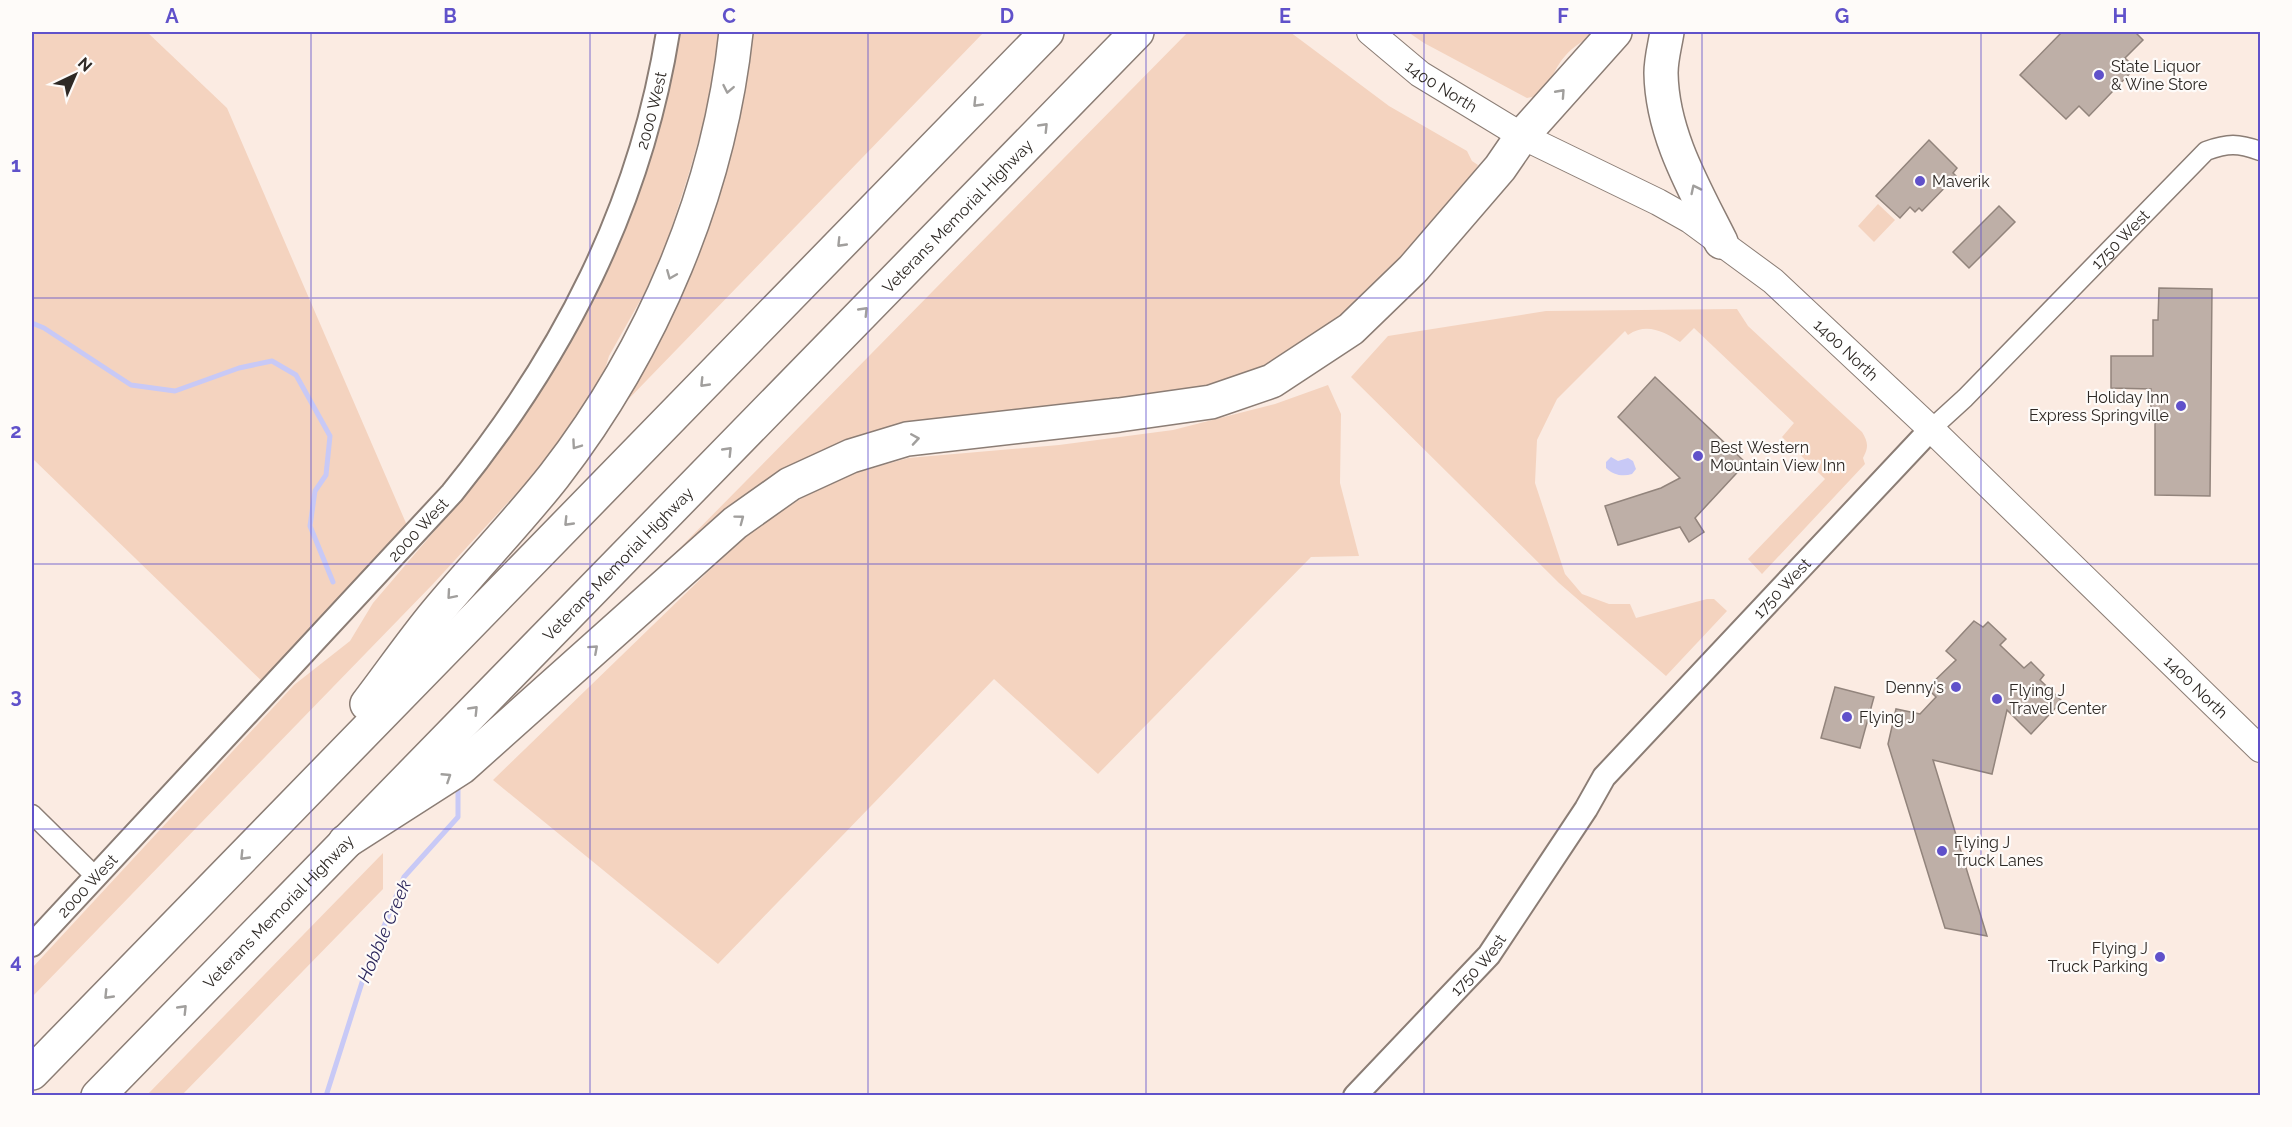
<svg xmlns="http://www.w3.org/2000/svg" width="2292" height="1127" viewBox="0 0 2292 1127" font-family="Raleway,sans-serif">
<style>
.green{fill:#f4d3bf}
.water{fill:#c8c9f6}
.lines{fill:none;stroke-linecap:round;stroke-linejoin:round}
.stream{stroke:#c8c9f6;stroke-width:5}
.building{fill:#beafa7;stroke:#92847c;stroke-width:1.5}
.minor-casing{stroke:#8b7d75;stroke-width:21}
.tertiary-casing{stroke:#8b7d75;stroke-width:26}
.secondary-casing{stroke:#8b7d75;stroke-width:28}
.motorway-casing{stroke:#8b7d75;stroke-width:36}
.minor{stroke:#fff;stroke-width:18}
.tertiary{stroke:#fff;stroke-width:22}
.secondary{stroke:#fff;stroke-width:26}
.motorway{stroke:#fff;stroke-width:33}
.oneway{stroke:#a19f9d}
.grid{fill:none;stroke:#6051ca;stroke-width:1.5;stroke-opacity:0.55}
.poi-dot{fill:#6051ca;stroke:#fefbf9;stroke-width:2}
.labels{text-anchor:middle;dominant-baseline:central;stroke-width:4.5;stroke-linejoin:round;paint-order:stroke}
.poi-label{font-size:16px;fill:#2e2925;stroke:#fefbf9;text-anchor:start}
.street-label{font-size:16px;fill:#2e2925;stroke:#fefbf9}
.water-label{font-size:18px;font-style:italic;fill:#2b265b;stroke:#fefbf9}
.neatline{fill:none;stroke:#6051ca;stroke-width:2}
.grid-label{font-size:20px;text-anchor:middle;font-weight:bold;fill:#6051ca}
</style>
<rect width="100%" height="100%" fill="#fbebe2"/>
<path class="green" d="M 32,32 L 147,32 L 227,108 L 412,537 L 270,689 L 32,458 Z
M 678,32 L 721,32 L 708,107 L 689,173 L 665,248 L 645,292 L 609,356 L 602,379 L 575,422 L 534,474 L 433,584 L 32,997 L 32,968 L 294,685 L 350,641 L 373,603 L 472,487 L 521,421 L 563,356 L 596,291 Z
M 746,32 L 984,32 L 616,412 Z
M 1188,32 L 1290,32 L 1389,106 L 1467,151 L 1472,161 L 1478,165 L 1470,180 L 1366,296 L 1333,325 L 1271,365 L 1217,387 L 906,426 L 681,557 L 676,552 Z
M 1408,32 L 1600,32 C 1568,47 1557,60 1546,94 L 1527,98 L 1424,43 Z
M 1878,204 L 1895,220 L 1874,242 L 1858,226 Z
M 1737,309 L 1748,326 L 1862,432 C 1868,442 1869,447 1863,458 L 1865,464 L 1762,574 L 1748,559 L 1825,479 L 1782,437 L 1794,423 L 1694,328 L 1680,342 C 1664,332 1647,322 1628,335 L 1625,331 L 1557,399 L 1537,440 L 1535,483 L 1565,574 L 1582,594 L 1609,604 L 1630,604 L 1636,618 L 1707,599 L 1714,599 L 1727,611 L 1666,676 L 1559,583 L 1351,377 L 1388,336 L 1546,311 Z
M 1328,385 L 1341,414 L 1340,483 L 1359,556 L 1311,557 L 1098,774 L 994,679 L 718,964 L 493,780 L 748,533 L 802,498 L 855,473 L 908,458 L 1059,445 L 1173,430 L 1275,404 Z
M 383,853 L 383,889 L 182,1095 L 147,1095 Z"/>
<path class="water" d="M 1611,457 L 1618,461 L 1628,458 L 1633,461 L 1636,469 L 1632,474 C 1623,477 1613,475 1606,468 L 1606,462 Z"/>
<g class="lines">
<path class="stream" d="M 32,323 L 44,328 L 131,385 L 175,391 L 239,368 L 272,361 L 296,375 L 330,436 L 326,475 L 315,491 L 310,526 L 333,582
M 326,1096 L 365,973 L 404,877 L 458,817 L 458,784"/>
</g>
<path class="building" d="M 2062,32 L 2135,32 L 2143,40 L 2125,58 L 2135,68 L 2089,116 L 2079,106 L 2066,119 L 2020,75 Z
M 1929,140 L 1957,168 L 1953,173 L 1956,176 L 1922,211 L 1919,208 L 1915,212 L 1910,207 L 1900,218 L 1876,196 Z
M 1999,206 L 2015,222 L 1969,268 L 1953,252 Z
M 2159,288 L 2212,289 L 2210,496 L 2155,495 L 2155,422 L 2151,422 L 2151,389 L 2111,388 L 2111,356 L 2153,356 L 2153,320 L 2158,320 Z
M 1655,377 L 1746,463 L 1695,518 L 1704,532 L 1689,542 L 1680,527 L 1618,545 L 1605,506 L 1661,488 L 1680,478 L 1618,417 Z
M 1974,621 L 1983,627 L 1988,622 L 2006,639 L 2000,645 L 2024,668 L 2031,662 L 2044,675 L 2040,680 L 2062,701 L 2031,734 L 2007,710 L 1992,774 L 1933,760 L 1987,936 L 1945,928 L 1888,744 L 1896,709 L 1920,714 L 1936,697 L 1927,688 L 1956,660 L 1946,651 Z
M 1835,687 L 1874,697 L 1860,748 L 1821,738 Z"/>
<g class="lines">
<defs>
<g id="minor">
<path id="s1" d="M 1931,429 L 1965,398 L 2206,151 C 2228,143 2238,143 2260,151"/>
<path d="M 32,814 L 96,877"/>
</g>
<g id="tertiary">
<path id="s2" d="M 32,945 L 452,493 C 563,356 640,207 668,32"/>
<path id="s3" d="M 1355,1096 L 1489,955 L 1586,809 L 1604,777 L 1931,429"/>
</g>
<g id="secondary">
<path id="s4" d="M 1370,32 L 1420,74 L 1522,136 L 1658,202 L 1690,220 L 1773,281 L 1931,429 L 2260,749"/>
</g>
<g id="motorway">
<path d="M 1667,32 C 1665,45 1661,59 1661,73 C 1662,134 1694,188 1721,242"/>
<path d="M 367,704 C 390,674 412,642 436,613 C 474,567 517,523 554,476 C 653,348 719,192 736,32"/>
<path d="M 345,842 L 462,767 L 735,523 L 790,484 L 851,456 L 907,439 L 1119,415 L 1211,402 L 1272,381 L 1351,329 L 1413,269 L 1500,168 L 1522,136 L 1615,32"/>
<path d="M 32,1073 L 1047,32"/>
<path id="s5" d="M 98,1096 L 1137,32"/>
</g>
</defs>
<use href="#minor" class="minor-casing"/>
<use href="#tertiary" class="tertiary-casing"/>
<use href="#secondary" class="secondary-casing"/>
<use href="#motorway" class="motorway-casing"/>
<use href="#minor" class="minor"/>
<use href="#tertiary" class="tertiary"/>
<use href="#secondary" class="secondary"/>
<use href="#motorway" class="motorway"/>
</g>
<defs><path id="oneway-chevron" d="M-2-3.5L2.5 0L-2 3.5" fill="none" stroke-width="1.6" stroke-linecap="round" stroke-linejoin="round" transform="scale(1.5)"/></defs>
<g class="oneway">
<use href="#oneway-chevron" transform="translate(728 89) rotate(101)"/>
<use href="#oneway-chevron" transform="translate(1561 93) rotate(-48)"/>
<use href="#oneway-chevron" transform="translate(977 103) rotate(134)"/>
<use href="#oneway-chevron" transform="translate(1044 127) rotate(-46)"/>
<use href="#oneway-chevron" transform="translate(1695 189) rotate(-116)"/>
<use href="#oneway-chevron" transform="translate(841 243) rotate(134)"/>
<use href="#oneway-chevron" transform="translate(671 275) rotate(112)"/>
<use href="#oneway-chevron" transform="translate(864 311) rotate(-46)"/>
<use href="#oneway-chevron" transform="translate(704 383) rotate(134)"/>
<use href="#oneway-chevron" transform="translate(915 439) rotate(-9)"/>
<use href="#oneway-chevron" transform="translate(576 445) rotate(125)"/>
<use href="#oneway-chevron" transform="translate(728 451) rotate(-46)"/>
<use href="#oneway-chevron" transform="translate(740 519) rotate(-37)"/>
<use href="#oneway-chevron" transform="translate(568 522) rotate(134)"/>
<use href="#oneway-chevron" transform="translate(451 595) rotate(131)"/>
<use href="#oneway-chevron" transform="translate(594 649) rotate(-42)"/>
<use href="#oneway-chevron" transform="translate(474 710) rotate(-46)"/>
<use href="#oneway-chevron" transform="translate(447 777) rotate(-33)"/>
<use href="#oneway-chevron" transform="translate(244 856) rotate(134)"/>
<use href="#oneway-chevron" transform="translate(108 995) rotate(134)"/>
<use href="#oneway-chevron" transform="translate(183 1009) rotate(-46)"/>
</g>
<path class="grid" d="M 311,32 L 311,1096M 590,32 L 590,1096M 868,32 L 868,1096M 1146,32 L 1146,1096M 1424,32 L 1424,1096M 1702,32 L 1702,1096M 1981,32 L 1981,1096M 32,298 L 2260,298M 32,564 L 2260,564M 32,829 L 2260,829"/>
<g class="poi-dot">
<circle cx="2099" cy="75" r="6"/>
<circle cx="1920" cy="181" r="6"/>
<circle cx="2181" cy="406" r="6"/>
<circle cx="1698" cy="456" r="6"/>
<circle cx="1956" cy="687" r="6"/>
<circle cx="1997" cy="699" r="6"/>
<circle cx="1847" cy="717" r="6"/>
<circle cx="1942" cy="851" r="6"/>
<circle cx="2160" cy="957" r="6"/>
</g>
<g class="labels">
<g class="poi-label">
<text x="2111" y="66">State Liquor<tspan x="2111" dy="18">&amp; Wine Store</tspan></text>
<text x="1932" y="181">Maverik</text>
<text x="2169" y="397" text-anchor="end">Holiday Inn<tspan x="2169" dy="18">Express Springville</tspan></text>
<text x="1710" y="447">Best Western<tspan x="1710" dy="18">Mountain View Inn</tspan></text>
<text x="1944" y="687" text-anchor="end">Denny's</text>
<text x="2009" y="690">Flying J<tspan x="2009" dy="18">Travel Center</tspan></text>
<text x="1859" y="717">Flying J</text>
<text x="1954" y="842">Flying J<tspan x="1954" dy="18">Truck Lanes</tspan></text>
<text x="2148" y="948" text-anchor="end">Flying J<tspan x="2148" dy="18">Truck Parking</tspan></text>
</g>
<g class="street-label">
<text stroke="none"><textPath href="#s4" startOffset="90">1400 North</textPath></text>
<text stroke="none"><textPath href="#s2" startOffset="1052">2000 West</textPath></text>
<text stroke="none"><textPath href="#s5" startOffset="1230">Veterans Memorial Highway</textPath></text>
<text stroke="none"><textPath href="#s1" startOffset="268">1750 West</textPath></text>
<text stroke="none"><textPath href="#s4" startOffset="576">1400 North</textPath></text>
<text stroke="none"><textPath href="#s2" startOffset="567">2000 West</textPath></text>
<text stroke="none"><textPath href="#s5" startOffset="744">Veterans Memorial Highway</textPath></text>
<text stroke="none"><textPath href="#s3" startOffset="666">1750 West</textPath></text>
<text stroke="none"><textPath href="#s4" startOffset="1062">1400 North</textPath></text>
<text stroke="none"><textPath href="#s2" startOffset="81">2000 West</textPath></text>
<text stroke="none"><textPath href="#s5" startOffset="258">Veterans Memorial Highway</textPath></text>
<text stroke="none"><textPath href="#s3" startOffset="180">1750 West</textPath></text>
</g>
<g class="water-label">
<text transform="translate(384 931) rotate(-67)">Hobble Creek</text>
</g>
</g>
<rect width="2292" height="1127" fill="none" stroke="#fefbf9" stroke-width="66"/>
<g transform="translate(75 75) rotate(44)" stroke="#fefbf9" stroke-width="4.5" paint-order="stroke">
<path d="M0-4.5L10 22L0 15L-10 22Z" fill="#2e2925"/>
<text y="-9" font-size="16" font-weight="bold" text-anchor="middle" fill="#2e2925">N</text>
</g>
<rect x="33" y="33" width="2226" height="1061" class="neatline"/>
<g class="grid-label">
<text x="172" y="23">A</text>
<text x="450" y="23">B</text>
<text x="729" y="23">C</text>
<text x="1007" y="23">D</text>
<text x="1285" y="23">E</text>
<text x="1563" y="23">F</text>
<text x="1842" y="23">G</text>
<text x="2120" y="23">H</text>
<text x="16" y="172">1</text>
<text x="16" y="438">2</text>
<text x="16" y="703">3</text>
<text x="16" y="968">4</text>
</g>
</svg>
